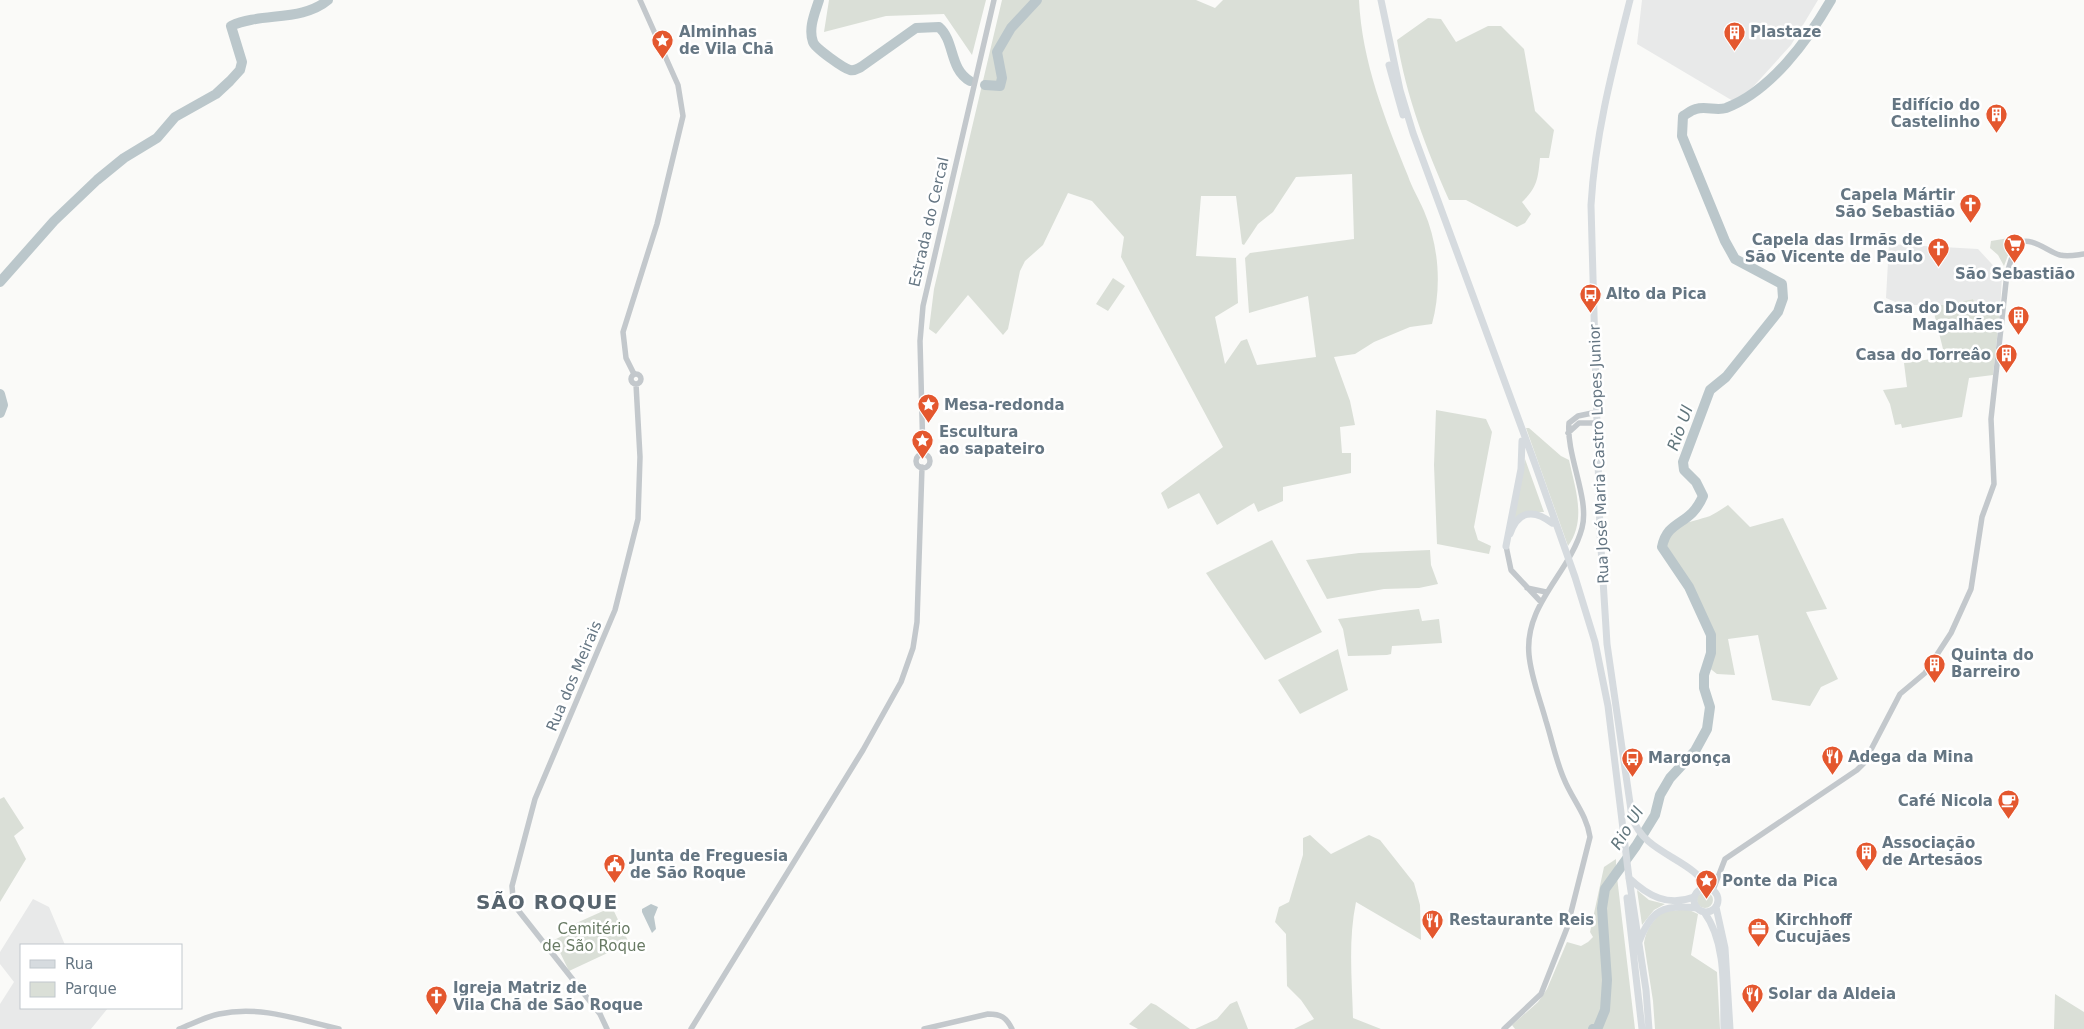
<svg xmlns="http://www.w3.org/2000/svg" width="2084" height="1029" viewBox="0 0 2084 1029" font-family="'DejaVu Sans',sans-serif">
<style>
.built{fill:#e8e9e9}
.green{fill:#dadfd7;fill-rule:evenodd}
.water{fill:#bbc7cb}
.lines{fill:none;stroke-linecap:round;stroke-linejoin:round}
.river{stroke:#bbc7cb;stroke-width:10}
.tertiary{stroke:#c3c8cc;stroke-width:5.5}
.primary{stroke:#d6dbdf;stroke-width:7}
.trunk{stroke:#d6dbdf;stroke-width:7}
.labels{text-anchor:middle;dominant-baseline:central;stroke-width:5;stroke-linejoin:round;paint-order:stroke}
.poi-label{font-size:15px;font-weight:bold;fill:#657683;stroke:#fff;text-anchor:start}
.street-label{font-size:15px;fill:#657683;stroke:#fff}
.park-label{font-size:15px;fill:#687a64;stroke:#fff}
.water-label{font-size:16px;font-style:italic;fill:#60757c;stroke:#fff}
.district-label{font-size:20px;font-weight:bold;letter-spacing:1px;fill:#57646e;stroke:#fff}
</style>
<rect width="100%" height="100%" fill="#fafaf8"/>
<path class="built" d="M 1642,0 L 1818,0 L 1791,45 L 1752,88 L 1733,101 L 1637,44 Z
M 1889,244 L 1978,249 L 2002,275 L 2000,311 L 1979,309 L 1973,299 L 1945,305 L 1902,305 L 1886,298 Z
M 33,899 L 49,907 L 65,945 L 21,945 L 21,1008 L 108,1008 L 91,1029 L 0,1029 L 0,1004 L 14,982 L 0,964 L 0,952 Z"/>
<path class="green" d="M 829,0 L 986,0 L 972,55 L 944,14 L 886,16 L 824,32 Z
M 1002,0 L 1196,0 L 1215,8 L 1223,0 L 1359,0 C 1362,62 1385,119 1408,176 C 1412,188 1419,199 1424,211 C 1439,246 1442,287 1432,324 L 1410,327 L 1374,342 L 1355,354 L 1334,357 L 1350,401 L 1355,425 L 1340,427 L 1342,453 L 1351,453 L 1351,473 L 1283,487 L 1283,501 L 1258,512 L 1254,503 L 1217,525 L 1199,493 L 1168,509 L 1161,493 L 1223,447 L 1121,257 L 1124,237 L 1092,201 L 1068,193 L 1043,245 L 1025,261 L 1020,271 L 1008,329 L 1003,335 L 968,295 L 936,334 L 929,329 L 934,289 ZM 1352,174 L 1354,239 L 1250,253 L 1245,258 L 1249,313 L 1308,296 L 1316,357 L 1257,365 L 1247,339 L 1241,341 L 1225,364 L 1215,317 L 1238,303 L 1236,258 L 1196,256 L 1201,196 L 1236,196 L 1242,244 L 1244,245 L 1258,224 L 1273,212 L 1296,177 Z
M 1428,18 L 1441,19 L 1456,42 L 1488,26 L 1501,26 L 1524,49 L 1535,111 L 1554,130 L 1549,158 L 1540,158 C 1538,179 1537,188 1522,202 L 1531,214 L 1525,223 L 1517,227 L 1466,200 L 1449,200 C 1426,148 1406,96 1397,40 Z
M 2015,237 L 2004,266 L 1998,255 L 1990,248 L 1991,241 Z
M 1113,278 L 1125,286 L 1108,311 L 1096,304 Z
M 1973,299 L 1979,309 L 2000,311 L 1993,375 L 1969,378 L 1962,417 L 1902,428 L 1901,424 L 1895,425 L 1890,404 L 1883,390 L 1907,387 L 1904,363 L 1945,357 L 1932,305 L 1945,305 Z
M 1436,410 L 1486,419 L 1492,432 L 1474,527 L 1478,540 L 1491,546 L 1489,554 L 1437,544 L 1434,465 Z
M 1526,428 L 1529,428 L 1561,456 L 1569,460 C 1575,488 1587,520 1568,546 Z
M 1525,459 L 1544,512 L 1526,512 L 1513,520 Z
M 1728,505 L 1750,527 L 1783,518 L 1827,609 L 1806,612 L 1838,679 L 1821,687 L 1810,706 L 1772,700 L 1758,635 L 1728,639 L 1735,675 L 1717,674 L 1708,667 L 1715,644 L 1710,627 L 1690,582 L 1663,547 C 1668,523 1690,523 1710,516 C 1716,513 1722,509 1728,505 Z
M 1272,540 L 1322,632 L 1265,660 L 1206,573 Z
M 1430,550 L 1431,565 L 1438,584 L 1419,588 L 1384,589 L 1327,599 L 1306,560 L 1359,553 Z
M 1419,609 L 1422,621 L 1439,619 L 1442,643 L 1392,646 L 1391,654 L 1387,655 L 1348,656 L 1343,629 L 1338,619 Z
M 1338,649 L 1348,690 L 1300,714 L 1278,680 Z
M 4,797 L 24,828 L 14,836 L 26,859 L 0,902 L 0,799 Z
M 1310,835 L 1331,854 L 1369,835 L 1380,840 L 1414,883 L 1420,905 L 1421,940 L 1356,902 C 1348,941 1352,979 1353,1018 L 1381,1029 L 1294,1029 L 1314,1019 L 1301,1000 L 1287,986 L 1286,934 L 1275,922 L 1279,907 L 1289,902 L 1303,855 L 1303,838 Z
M 1616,859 C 1617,875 1609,876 1605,889 C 1600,902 1600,915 1601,927 C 1603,950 1615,1019 1589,1029 L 1515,1029 L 1512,1025 L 1538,1002 L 1547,989 L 1567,942 L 1581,946 L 1588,942 L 1593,937 L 1590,932 L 1604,867 Z
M 1617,877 L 1635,1029 L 1599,1029 L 1607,1010 L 1609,990 L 1604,903 L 1608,889 Z
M 1637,890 L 1649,900 L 1665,904 L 1654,910 L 1642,925 Z
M1697 900a8 8 0 1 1 16 0a8 8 0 1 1-16 0Z
M 612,907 L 629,943 L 569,971 L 554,940 L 574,930 L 572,925 Z
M 1687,909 L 1698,914 L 1691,955 L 1717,972 L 1720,1029 L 1655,1029 L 1653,1001 L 1644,943 C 1646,929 1652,922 1662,912 Z
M 2055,994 L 2084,1012 L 2084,1029 L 2054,1029 Z
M 1237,1001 L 1248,1029 L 1195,1029 L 1217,1019 L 1230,1004 Z
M 1151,1003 L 1156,1005 L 1190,1029 L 1138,1029 L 1129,1024 Z"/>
<path class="water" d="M 651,904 L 658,907 L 654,917 L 656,929 L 652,933 L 642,912 L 642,909 Z"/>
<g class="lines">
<path class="river" d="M 819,0 C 815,13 808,28 813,42 C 815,48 843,68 850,70 C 855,71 857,69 861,67 L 916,28 L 939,27 C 955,41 949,69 970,81
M 985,85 L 1000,86 L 1002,78 L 997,52 L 1011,28 L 1037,0
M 0,282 L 54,221 L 97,180 L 124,158 L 157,138 L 175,117 L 216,94 L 230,81 L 240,70 L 242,62 L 231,26 C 261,12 302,22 328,0
M 0,394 L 3,405 L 0,413
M 1593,1029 L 1598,1027 L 1605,1010 L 1607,980 L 1602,908 L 1605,889 L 1636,846 L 1655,815 L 1660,795 L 1670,778 L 1695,751 L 1707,729 L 1710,707 L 1704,688 L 1704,675 L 1711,653 L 1711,635 L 1689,587 L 1662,547 C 1668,518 1690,527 1703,496 L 1696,482 L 1684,470 L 1683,462 L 1710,390 L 1726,377 L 1778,312 L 1783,298 L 1782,284 L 1735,259 L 1725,241 L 1682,136 L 1683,116 C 1687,114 1691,110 1696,109 C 1705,106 1717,111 1726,108 C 1771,91 1808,40 1831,0"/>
<path class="tertiary" d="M631 379a5 5 0 1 1 10 0a5 5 0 1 1-10 0Z
M 634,374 L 626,358 L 623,332 L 657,224 L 683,116 L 678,85 L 640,0
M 1568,433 L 1579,423 L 1598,423
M 923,454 L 920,341 L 923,306 L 994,0
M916 461a7 7 0 1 1 14 0a7 7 0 1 1-14 0Z
M 1506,546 L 1511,570 L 1541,602
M 1527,588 L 1546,592
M 1713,890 L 1725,859 L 1857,770 L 1864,763 L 1900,694 L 1925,673 L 1951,633 L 1971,589 L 1982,517 L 1994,484 L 1991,419 L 2007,273 L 2016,244 C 2032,235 2046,251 2060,255 C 2068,257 2076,255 2084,254
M 179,1029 C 192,1024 205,1017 219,1014 C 260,1005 300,1020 339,1029
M 607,1029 L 600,1014 L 518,910 L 513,898 L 512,886 L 535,799 L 615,610 L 638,519 L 640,457 L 636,384
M 691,1029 L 863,750 L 901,682 L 913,648 L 917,622 L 922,467
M 924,1029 L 988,1014 C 1001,1014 1006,1017 1012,1029
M 1504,1029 L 1541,994 L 1567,928 L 1590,837 C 1587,815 1572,799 1564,779 C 1556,761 1552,740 1546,721 C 1540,699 1531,677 1529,655 C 1524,604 1570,573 1582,528 C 1590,499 1566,455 1569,423 L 1578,416 L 1597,412"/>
<path class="primary" d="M 1630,0 C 1613,67 1595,135 1591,205 L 1600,532 L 1607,644 L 1632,817 C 1642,847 1672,854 1694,872 C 1700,877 1705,883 1710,889
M1694 900a12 12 0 1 1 24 0a12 12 0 1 1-24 0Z
M 1716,907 L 1725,948 L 1730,1029
M 1704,912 C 1727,943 1723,991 1724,1029"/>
<path class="trunk" d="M 1381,0 L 1400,90 L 1413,133 L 1535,464 L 1575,577 L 1595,642 L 1608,706 L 1629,878 L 1646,990 L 1649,1029
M 1389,65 L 1403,115
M 1510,534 C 1518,510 1534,509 1552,523
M 1506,546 L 1521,469 L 1522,441
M 1629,878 C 1648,896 1668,907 1694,897
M 1627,898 L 1642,1029
M 1639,942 C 1651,910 1663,904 1697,908"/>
</g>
<defs>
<symbol id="building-pin" viewBox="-11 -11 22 30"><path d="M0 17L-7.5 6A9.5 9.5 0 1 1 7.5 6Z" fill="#e4572e" stroke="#fff"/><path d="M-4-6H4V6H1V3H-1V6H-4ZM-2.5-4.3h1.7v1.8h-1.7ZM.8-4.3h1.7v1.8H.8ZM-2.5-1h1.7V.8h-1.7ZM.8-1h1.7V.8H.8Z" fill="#fff"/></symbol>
<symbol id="sight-pin" viewBox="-11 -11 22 30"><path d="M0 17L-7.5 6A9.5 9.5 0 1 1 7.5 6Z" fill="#e4572e" stroke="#fff"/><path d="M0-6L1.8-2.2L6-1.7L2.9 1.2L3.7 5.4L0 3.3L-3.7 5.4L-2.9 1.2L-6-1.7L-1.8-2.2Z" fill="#fff"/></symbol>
<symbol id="church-pin" viewBox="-11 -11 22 30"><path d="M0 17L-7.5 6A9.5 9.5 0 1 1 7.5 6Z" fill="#e4572e" stroke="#fff"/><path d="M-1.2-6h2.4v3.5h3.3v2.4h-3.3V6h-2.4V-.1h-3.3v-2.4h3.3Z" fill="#fff"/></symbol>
<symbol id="supermarket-pin" viewBox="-11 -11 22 30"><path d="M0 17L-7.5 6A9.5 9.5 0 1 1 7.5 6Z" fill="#e4572e" stroke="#fff"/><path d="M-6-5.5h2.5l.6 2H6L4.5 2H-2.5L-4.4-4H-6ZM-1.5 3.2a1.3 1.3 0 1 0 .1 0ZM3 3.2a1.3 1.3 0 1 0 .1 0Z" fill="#fff"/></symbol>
<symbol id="bus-pin" viewBox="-11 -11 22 30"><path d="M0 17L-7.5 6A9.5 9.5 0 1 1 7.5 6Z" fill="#e4572e" stroke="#fff"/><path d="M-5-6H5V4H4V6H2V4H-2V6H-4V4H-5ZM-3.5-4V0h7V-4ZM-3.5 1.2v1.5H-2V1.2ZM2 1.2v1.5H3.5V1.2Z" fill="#fff"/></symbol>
<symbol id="restaurant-pin" viewBox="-11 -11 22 30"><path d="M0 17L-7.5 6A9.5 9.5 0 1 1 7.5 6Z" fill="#e4572e" stroke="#fff"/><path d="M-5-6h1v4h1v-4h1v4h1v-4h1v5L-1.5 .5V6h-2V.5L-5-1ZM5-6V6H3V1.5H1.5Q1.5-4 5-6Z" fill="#fff"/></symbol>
<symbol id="cafe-pin" viewBox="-11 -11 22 30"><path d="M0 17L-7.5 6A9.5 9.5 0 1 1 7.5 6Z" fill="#e4572e" stroke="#fff"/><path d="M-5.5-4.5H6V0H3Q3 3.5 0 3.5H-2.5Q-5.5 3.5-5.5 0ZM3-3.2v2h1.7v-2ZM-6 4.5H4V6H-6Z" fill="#fff"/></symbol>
<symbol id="civic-pin" viewBox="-11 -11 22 30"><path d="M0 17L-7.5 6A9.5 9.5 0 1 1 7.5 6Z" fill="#e4572e" stroke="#fff"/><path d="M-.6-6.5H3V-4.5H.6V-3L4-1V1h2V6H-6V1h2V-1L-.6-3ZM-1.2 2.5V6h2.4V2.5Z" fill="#fff"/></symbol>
<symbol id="office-pin" viewBox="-11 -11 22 30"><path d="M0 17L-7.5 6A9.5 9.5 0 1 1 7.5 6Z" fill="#e4572e" stroke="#fff"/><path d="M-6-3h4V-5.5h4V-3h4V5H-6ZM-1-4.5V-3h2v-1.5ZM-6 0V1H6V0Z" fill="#fff"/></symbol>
</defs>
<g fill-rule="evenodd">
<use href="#building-pin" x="1722" y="20" width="25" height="34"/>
<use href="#sight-pin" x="650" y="28" width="25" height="34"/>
<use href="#building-pin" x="1984" y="102" width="25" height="34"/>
<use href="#church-pin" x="1958" y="192" width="25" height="34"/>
<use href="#supermarket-pin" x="2002" y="232" width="25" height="34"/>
<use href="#church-pin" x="1926" y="236" width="25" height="34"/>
<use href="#bus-pin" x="1578" y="282" width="25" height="34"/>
<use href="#building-pin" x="2006" y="304" width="25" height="34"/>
<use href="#building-pin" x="1994" y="342" width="25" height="34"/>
<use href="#sight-pin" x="916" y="392" width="25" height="34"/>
<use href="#sight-pin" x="910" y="428" width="25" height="34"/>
<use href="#building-pin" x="1922" y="652" width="25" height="34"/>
<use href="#restaurant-pin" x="1820" y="744" width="25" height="34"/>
<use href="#bus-pin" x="1620" y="746" width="25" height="34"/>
<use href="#cafe-pin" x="1996" y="788" width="25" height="34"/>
<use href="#building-pin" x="1854" y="840" width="25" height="34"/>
<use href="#civic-pin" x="602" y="852" width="25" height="34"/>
<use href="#sight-pin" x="1694" y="868" width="25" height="34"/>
<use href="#restaurant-pin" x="1420" y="908" width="25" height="34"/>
<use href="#office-pin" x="1746" y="916" width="25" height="34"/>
<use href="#restaurant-pin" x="1740" y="982" width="25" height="34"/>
<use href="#church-pin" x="424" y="984" width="25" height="34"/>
</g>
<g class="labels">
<g class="poi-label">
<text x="679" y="32">Alminhas<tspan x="679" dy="17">de Vila Chã</tspan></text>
<text x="1750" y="32">Plastaze</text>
<text x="1980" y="105" text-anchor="end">Edifício do<tspan x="1980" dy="17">Castelinho</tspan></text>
<text x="1955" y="195" text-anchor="end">Capela Mártir<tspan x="1955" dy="17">São Sebastião</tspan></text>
<text x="1923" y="240" text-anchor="end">Capela das Irmãs de<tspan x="1923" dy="17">São Vicente de Paulo</tspan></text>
<text x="2015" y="274" text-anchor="middle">São Sebastião</text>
<text x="1606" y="294">Alto da Pica</text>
<text x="2003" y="308" text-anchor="end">Casa do Doutor<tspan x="2003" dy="17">Magalhães</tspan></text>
<text x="1991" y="355" text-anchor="end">Casa do Torreâo</text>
<text x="944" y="405">Mesa-redonda</text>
<text x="939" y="432">Escultura<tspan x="939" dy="17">ao sapateiro</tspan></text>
<text x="1951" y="655">Quinta do<tspan x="1951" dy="17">Barreiro</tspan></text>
<text x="1848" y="757">Adega da Mina</text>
<text x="1648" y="758">Margonça</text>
<text x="1993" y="801" text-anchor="end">Café Nicola</text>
<text x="1882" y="843">Associação<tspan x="1882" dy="17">de Artesãos</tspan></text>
<text x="630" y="856">Junta de Freguesia<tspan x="630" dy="17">de São Roque</tspan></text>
<text x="1722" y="881">Ponte da Pica</text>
<text x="1449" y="920">Restaurante Reis</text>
<text x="1775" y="920">Kirchhoff<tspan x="1775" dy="17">Cucujães</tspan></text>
<text x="453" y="988">Igreja Matriz de<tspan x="453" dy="17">Vila Chã de São Roque</tspan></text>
<text x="1768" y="994">Solar da Aldeia</text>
</g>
<g class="street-label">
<text transform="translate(929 222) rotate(-77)">Estrada do Cercal</text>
<text transform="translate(1599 454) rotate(-92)">Rua José Maria Castro Lopes Junior</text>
<text transform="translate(574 676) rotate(-67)">Rua dos Meirais</text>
</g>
<g class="park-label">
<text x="594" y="929">Cemitério<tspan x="594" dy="17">de São Roque</tspan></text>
</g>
<g class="water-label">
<text transform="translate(1680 428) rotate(-70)">Rio Ul</text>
<text transform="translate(1627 828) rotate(-58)">Rio Ul</text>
</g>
<g class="district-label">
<text x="547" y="902">SÃO ROQUE</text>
</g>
</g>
<rect x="20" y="944" width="162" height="65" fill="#ffffff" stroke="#c1c8cd"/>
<rect x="30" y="960" width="25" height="8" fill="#d6dbdf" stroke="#c1c8cd"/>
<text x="65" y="969" font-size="15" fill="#657683">Rua</text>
<rect x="30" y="982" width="25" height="15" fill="#dadfd7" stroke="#c1c8cd"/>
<text x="65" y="994" font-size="15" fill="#657683">Parque</text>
</svg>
